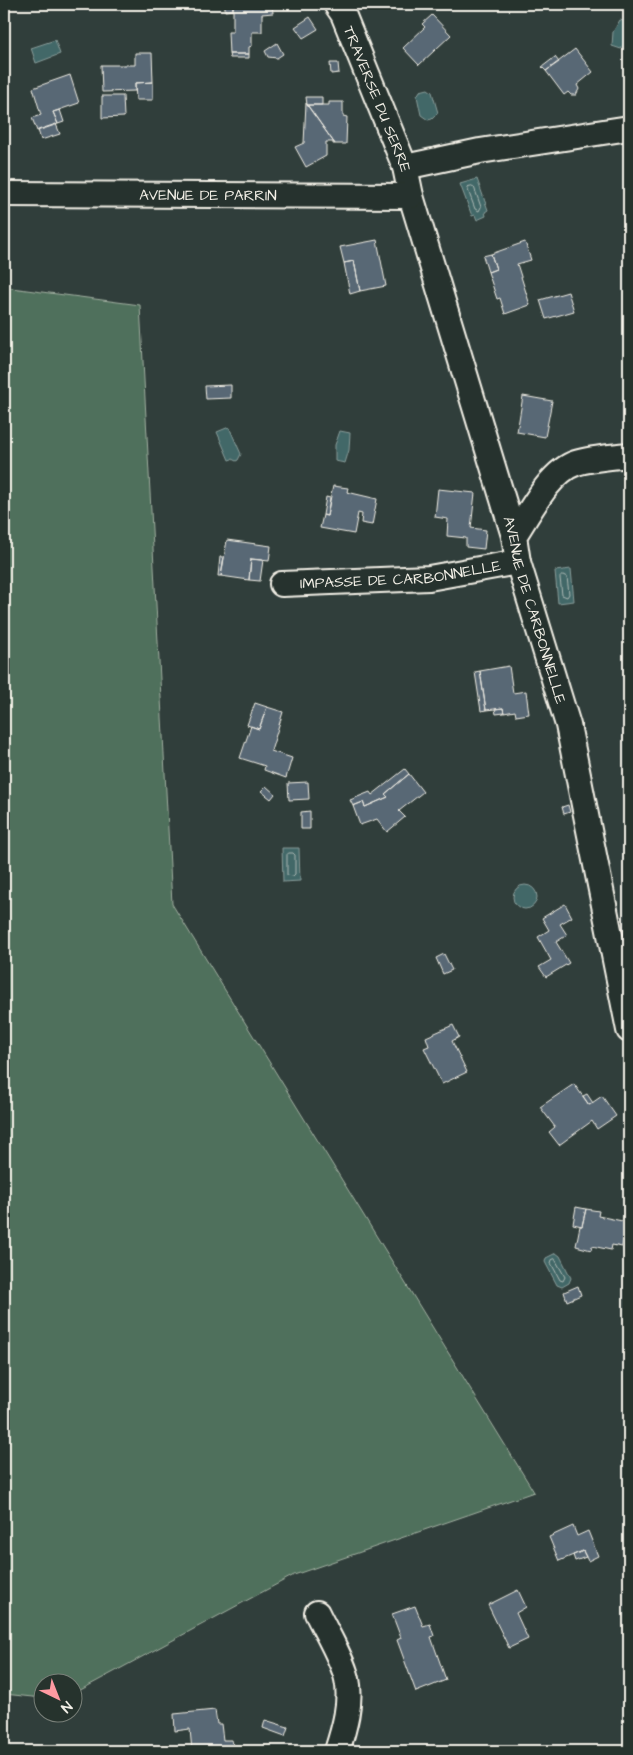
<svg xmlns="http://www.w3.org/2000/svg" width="633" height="1755" viewBox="0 0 633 1755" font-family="'Architects Daughter',sans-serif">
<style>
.green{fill:#4f705b;stroke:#a2b0a2}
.water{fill:#436768;stroke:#8a9e9b}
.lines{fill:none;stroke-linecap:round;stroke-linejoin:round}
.shore{stroke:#adbab5;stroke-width:1}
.building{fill:#596875;stroke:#f4f1e8}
.minor-casing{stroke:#f4f1e8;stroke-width:28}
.minor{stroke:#26332d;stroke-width:24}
.labels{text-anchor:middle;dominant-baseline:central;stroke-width:4;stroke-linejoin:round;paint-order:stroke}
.street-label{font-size:15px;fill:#f4f1e8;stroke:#26332d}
</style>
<rect width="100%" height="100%" fill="#303e3b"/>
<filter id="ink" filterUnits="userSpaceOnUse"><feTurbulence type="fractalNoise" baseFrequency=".02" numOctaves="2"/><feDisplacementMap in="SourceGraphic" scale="10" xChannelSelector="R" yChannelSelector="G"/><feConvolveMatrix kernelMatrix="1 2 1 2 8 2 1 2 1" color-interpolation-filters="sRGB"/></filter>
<g filter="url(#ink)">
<path class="green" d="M 4,287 L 140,305 L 172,904 L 534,1492 L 294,1575 L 73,1694 L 72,1682 L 42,1682 L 42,1698 L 4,1694 Z"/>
<path class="water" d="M 620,20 L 629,23 L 627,39 L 621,49 L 612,46 L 613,32 Z
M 55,40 L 60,54 L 36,63 L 31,48 Z
M 428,89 L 432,92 L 438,113 L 432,119 L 428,120 L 421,115 L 417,96 L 420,91 Z
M 477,179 L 488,210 L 485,212 L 486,216 L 477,220 L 475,215 L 472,216 L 460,184 Z
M 229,427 L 241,454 L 238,460 L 236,461 L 232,459 L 229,460 L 217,432 Z
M 340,431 L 350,433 L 349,450 L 345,463 L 335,461 L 335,445 Z
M 571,569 L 574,601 L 558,603 L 555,571 Z
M 282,848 L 299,848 L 300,881 L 283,882 Z
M513 897a12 12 0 1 1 24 0a12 12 0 1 1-24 0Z
M 556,1253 L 560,1256 L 571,1278 L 569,1283 L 562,1287 L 557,1285 L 545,1262 L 546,1258 Z"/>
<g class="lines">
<path class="shore" d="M 472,186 L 474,187 L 481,207 L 479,211 L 475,209 L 468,190 L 468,187 Z
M 563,575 L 567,577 L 569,594 L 567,597 L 562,595 L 560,578 Z
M 289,853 L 293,853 L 295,855 L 295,874 L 293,876 L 287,875 L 287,855 Z
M 555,1259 L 565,1277 L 563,1281 L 560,1280 L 551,1263 L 552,1260 Z"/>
</g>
<path class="building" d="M 225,4 L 233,4 L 233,10 L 225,11 Z
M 233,4 L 272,4 L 273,13 L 262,14 L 262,32 L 252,32 L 252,46 L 249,47 L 249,54 L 229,54 L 228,32 L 233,32 Z
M 432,15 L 451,35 L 419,65 L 403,48 L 425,27 L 422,24 Z
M 310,17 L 318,29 L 303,38 L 295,27 Z
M 277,43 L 283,54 L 277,58 L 268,57 L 265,51 Z
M 575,49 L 593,72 L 577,85 L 579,89 L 576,95 L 571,95 L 568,92 L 564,95 L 546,71 Z
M 135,53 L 152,53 L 153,82 L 135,83 L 135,91 L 102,92 L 101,65 L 135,65 Z
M 229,54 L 249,54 L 249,58 L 230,58 Z
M 555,57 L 559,62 L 546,71 L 542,67 Z
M 330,63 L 338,63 L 339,73 L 331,74 Z
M 70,75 L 79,103 L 53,112 L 58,124 L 37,131 L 32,118 L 41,115 L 33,88 Z
M 153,82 L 153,100 L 136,100 L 135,83 Z
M 102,96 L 123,96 L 124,117 L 102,118 Z
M 306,97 L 322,97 L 322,105 L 307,105 Z
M 329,102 L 343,102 L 343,116 L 347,117 L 346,144 L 335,144 L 307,105 L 329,105 Z
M 306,103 L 335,144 L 333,144 L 333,142 L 326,142 L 326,156 L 306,167 L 295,147 L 304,143 Z
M 60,110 L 64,122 L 58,124 L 53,112 Z
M 56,124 L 60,134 L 41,140 L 38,130 Z
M 377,240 L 386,286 L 360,291 L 354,261 L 344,263 L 340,247 Z
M 525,242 L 531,260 L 517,264 L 530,305 L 505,314 L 500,298 L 497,299 L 488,272 L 496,269 L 491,254 Z
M 491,254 L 496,269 L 488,272 L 483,256 Z
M 354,261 L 360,291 L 350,294 L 344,263 Z
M 568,292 L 574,311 L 546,319 L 540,300 Z
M 231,385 L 231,398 L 206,399 L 205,386 Z
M 523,396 L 552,401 L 545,437 L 517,432 Z
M 333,486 L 348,488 L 347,492 L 377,499 L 372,525 L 361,523 L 362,514 L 358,513 L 354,534 L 320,528 L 323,515 L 327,516 Z
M 438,489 L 475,493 L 471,528 L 486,530 L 484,549 L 466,547 L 466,538 L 447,536 L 448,519 L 435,517 Z
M 326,497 L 330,498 L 327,516 L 323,515 Z
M 227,540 L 271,546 L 269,561 L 251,559 L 249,580 L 221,576 Z
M 220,557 L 224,557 L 221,576 L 218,576 Z
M 251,559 L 263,560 L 260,581 L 249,580 Z
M 509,666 L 513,693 L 526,691 L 529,714 L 516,716 L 515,711 L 504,713 L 503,708 L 486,710 L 480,671 Z
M 480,671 L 486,710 L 481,711 L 475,672 Z
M 255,703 L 267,707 L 259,729 L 247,725 Z
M 267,707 L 283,712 L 271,751 L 292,758 L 286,778 L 264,770 L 265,766 L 240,758 L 251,726 L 259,729 Z
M 503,708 L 504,713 L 496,714 L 495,709 Z
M 405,769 L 409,774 L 385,794 L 388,797 L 365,807 L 363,802 L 353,806 L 350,800 L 370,792 L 372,795 Z
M 409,774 L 423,792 L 399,811 L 405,817 L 387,832 L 377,819 L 360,825 L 353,806 L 363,802 L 365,807 L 388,797 L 385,794 Z
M 308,782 L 309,799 L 289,800 L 288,783 Z
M 266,786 L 275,794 L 271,799 L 261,791 Z
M 568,805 L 570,812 L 564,814 L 562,807 Z
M 310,811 L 310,829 L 301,829 L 301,812 Z
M 565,904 L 572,917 L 560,924 L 567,935 L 556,942 L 569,963 L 546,977 L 539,967 L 551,960 L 538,937 L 549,930 L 542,918 Z
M 444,954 L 452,970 L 443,974 L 436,958 Z
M 453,1025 L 459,1037 L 452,1041 L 467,1072 L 442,1084 L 424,1048 L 429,1046 L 426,1037 Z
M 574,1084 L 589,1105 L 602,1096 L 616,1116 L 597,1129 L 592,1121 L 559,1145 L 549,1132 L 555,1127 L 540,1107 Z
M 587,1094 L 593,1103 L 589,1105 L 583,1096 Z
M 576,1207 L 586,1209 L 582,1226 L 573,1224 Z
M 586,1209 L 599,1211 L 598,1216 L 627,1222 L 622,1247 L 612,1245 L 611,1250 L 592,1246 L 591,1250 L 576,1246 L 580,1226 L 582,1226 Z
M 578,1286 L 581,1295 L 567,1301 L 564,1292 Z
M 573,1526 L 577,1536 L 588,1531 L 598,1556 L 588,1561 L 583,1551 L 559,1561 L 549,1537 Z
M 583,1551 L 586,1557 L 575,1561 L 573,1555 Z
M 518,1590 L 526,1607 L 516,1613 L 528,1639 L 509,1648 L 488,1605 Z
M 415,1606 L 423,1626 L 430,1624 L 434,1636 L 431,1637 L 446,1680 L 416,1692 L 397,1640 L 401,1638 L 392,1614 Z
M 215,1710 L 217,1724 L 221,1724 L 223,1740 L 232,1740 L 234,1751 L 192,1751 L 190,1729 L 175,1731 L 174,1714 Z
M 265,1720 L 288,1727 L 285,1736 L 263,1728 Z"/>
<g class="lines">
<defs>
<g id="minor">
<path id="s1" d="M 336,4 L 343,14 L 405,167 L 411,196 L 514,536 L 518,562 L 568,725 L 629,1030"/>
<path d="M 405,167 L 480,151 L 629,128"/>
<path id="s2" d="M 4,194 L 411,196"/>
<path d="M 514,536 C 528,515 550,471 576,463 C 592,458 612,457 629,455"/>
<path id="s3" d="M 282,584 L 429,578 L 518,562"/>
<path d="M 317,1613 C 326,1632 343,1660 347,1679 C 352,1702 344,1729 337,1751"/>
</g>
</defs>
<use href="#minor" class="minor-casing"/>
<use href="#minor" class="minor"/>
</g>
</g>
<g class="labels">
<g class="street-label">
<text stroke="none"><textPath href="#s1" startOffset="104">TRAVERSE DU SERRE</textPath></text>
<text stroke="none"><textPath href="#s2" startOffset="204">AVENUE DE PARRIN</textPath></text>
<text stroke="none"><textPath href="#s3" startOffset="119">IMPASSE DE CARBONNELLE</textPath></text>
<text stroke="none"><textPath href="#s1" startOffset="639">AVENUE DE CARBONNELLE</textPath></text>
</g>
</g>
<rect width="633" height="1755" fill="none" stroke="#26332d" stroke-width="20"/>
<rect x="10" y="10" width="613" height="1735" fill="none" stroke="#f4f1e8" stroke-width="2" filter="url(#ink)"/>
<g transform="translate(58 1698) rotate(137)"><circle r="24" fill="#26332d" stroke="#787f78"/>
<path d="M0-4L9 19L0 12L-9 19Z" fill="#ff9aa2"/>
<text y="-8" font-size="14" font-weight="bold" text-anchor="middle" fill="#f4f1e8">N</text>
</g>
</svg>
